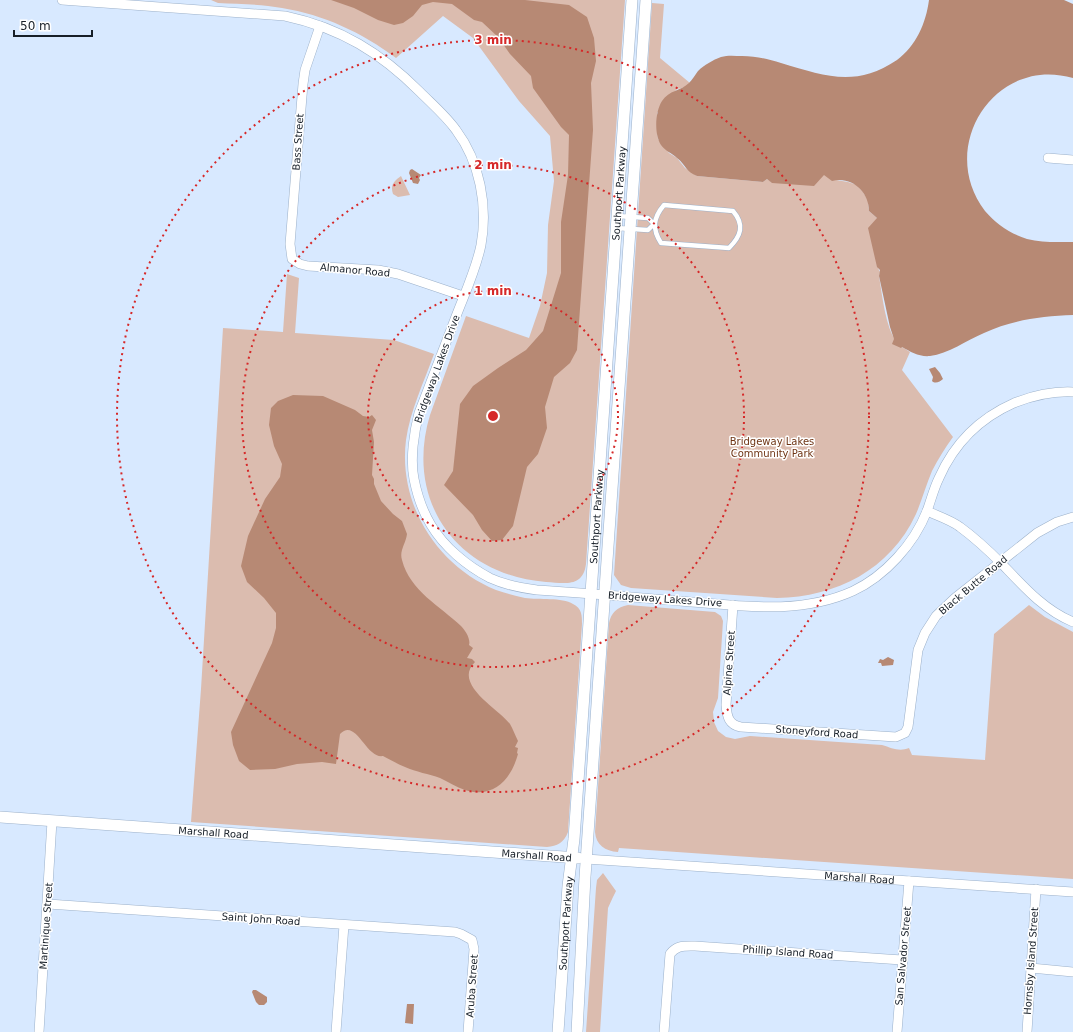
<svg xmlns="http://www.w3.org/2000/svg" width="1073" height="1032" viewBox="0 0 1073 1032" font-family="'DejaVu Sans',sans-serif">
<style>
.green{fill:#dbbcaf}
.water{fill:#b78974}
.lines{fill:none;stroke-linecap:round;stroke-linejoin:round}
.service-casing{stroke:#9cb1ca;stroke-width:5.5}
.minor-casing{stroke:#9cb1ca;stroke-width:10}
.tertiary-casing{stroke:#9cb1ca;stroke-width:12}
.service{stroke:#fff;stroke-width:4.5}
.minor{stroke:#fff;stroke-width:9}
.tertiary{stroke:#fff;stroke-width:11}
.ring{fill:none;stroke:#d62828;stroke-width:2;stroke-dasharray:2 4}
.labels{text-anchor:middle;dominant-baseline:central;stroke-width:3;stroke-linejoin:round;paint-order:stroke}
.street-label{font-size:10px;fill:#171f28;stroke:#fff}
.park-label{font-size:10px;fill:#6e3414;stroke:#fff}
.centre{fill:#d62828;stroke:#fff;stroke-width:2}
.ring-label{font-size:12px;text-anchor:middle;font-weight:bold;fill:#d62828;stroke:#fff;stroke-width:3;stroke-linejoin:round;paint-order:stroke}
</style>
<rect width="100%" height="100%" fill="#d8e9ff"/>
<path class="green" d="M 211,0 L 625,0 L 586,564 C 583,588 564,583 546,582 C 457,575 404,501 430,415 L 466,316 L 529,338 L 540,306 L 547,273 L 548,225 L 554,181 L 550,136 L 519,101 L 473,38 L 443,16 L 396,58 C 361,32 324,15 282,8 C 261,4 239,4 218,3 Z
M 652,3 L 664,4 L 660,58 L 690,83 L 686,87 L 677,89 L 657,113 L 657,130 L 658,139 L 669,153 L 677,158 L 685,168 L 697,176 L 763,182 L 767,179 L 773,183 L 824,174 L 836,180 L 848,182 L 857,185 L 863,192 L 868,200 L 869,211 L 877,218 L 878,268 L 880,272 L 879,276 C 882,294 885,322 894,338 C 897,345 904,348 910,352 L 902,370 L 953,437 C 945,448 938,459 932,471 C 926,485 922,500 916,514 C 890,570 836,597 777,598 L 631,588 L 621,585 L 614,575 Z
M 401,176 L 410,195 L 398,197 L 393,194 C 390,185 394,181 401,176 Z
M 287,274 L 299,278 L 295,333 L 394,340 L 434,354 C 424,382 410,411 406,440 C 398,504 437,566 496,590 C 506,593 515,596 525,598 C 539,600 562,597 573,604 C 582,608 582,616 582,624 L 568,832 C 564,843 557,846 547,847 L 191,822 L 201,689 L 223,328 L 283,332 Z
M 628,605 L 715,612 L 721,616 L 723,621 L 718,698 L 713,712 L 714,722 L 718,731 L 726,737 L 735,739 L 750,736 L 882,745 C 892,748 899,752 909,748 L 912,755 L 985,760 L 994,634 L 1029,605 L 1045,617 L 1073,632 L 1073,879 L 619,848 L 618,852 C 605,851 596,845 595,832 L 609,623 C 611,613 617,607 628,605 Z
M 603,873 L 616,891 L 613,897 L 608,908 L 600,1032 L 586,1032 L 596,888 L 597,880 Z"/>
<path class="water" d="M 331,0 L 525,0 L 569,5 L 587,17 L 594,38 L 596,61 L 591,83 L 593,130 L 577,350 L 570,363 L 554,377 L 545,407 L 547,428 L 538,454 L 527,467 L 513,526 L 502,540 L 492,541 L 482,530 L 473,515 L 444,485 L 453,471 L 460,404 L 473,386 L 498,368 L 526,350 L 543,331 L 561,273 L 561,222 L 568,175 L 569,135 L 561,127 L 533,88 L 531,76 L 510,54 L 498,37 L 482,22 L 474,20 L 452,4 L 433,2 L 422,5 L 413,16 L 403,23 L 394,25 L 378,20 L 354,8 Z
M 929,0 L 1064,0 L 1073,4 L 1073,78 C 995,55 936,147 985,211 C 996,224 1011,234 1027,239 C 1042,243 1058,242 1073,242 L 1073,315 C 1042,316 1012,320 984,333 C 967,340 948,354 930,356 C 919,357 911,352 902,347 L 901,348 L 892,344 L 894,339 L 890,327 L 879,276 L 880,270 L 877,267 L 868,228 L 877,218 L 869,211 C 869,192 852,176 832,181 L 824,175 L 814,186 L 772,183 L 767,179 L 763,182 L 697,176 C 686,172 686,165 677,158 C 672,153 665,151 661,145 C 654,134 655,112 662,101 C 669,90 681,91 689,83 C 692,80 695,75 698,71 C 704,65 713,60 721,57 C 728,55 735,56 742,56 C 756,56 768,59 781,63 C 825,76 855,88 897,60 C 916,46 926,23 929,0 Z
M 412,169 L 421,175 L 419,178 L 420,180 L 418,184 L 413,183 L 409,173 L 410,170 Z
M 935,367 L 940,373 L 943,379 C 940,382 935,384 932,381 L 933,377 L 929,369 Z
M 293,395 L 323,396 L 355,410 L 363,416 L 369,417 L 372,415 L 376,420 L 372,430 L 374,442 L 372,475 L 374,479 L 374,484 L 381,501 L 393,514 L 402,521 L 407,534 C 406,543 399,551 402,560 C 410,591 440,606 461,626 C 465,630 471,639 469,645 L 473,648 L 467,658 L 472,659 L 475,662 C 452,684 499,709 510,724 C 513,729 515,735 518,741 L 515,747 L 518,748 L 517,753 L 518,754 C 511,780 493,799 465,790 C 456,787 449,782 440,778 C 429,774 416,772 405,767 C 398,764 390,760 383,756 C 366,759 356,717 340,734 L 336,764 L 322,762 L 297,764 L 275,769 L 250,770 L 239,761 L 233,745 L 231,732 L 272,643 L 276,628 L 276,613 L 264,598 L 247,582 L 241,566 L 248,536 L 265,499 L 280,477 L 282,464 L 274,446 L 269,425 L 271,408 L 278,401 Z
M 888,657 L 894,660 L 893,665 L 882,666 L 881,663 L 878,663 L 880,659 L 883,660 Z
M 256,990 L 267,997 L 267,1002 L 264,1005 L 259,1005 L 256,1002 L 252,992 L 253,990 Z
M 407,1004 L 414,1004 L 413,1024 L 405,1023 Z"/>
<g class="lines">
<defs>
<path id="service" d="M 664,205 L 733,211 C 745,225 741,236 729,248 L 661,243 C 652,229 653,218 664,205 Z
M 617,216 L 648,218 L 654,224
M 616,228 L 648,230 L 654,224"/>
<g id="minor">
<path d="M 62,0 L 285,16 C 341,28 381,53 420,92 C 432,104 446,116 456,130 C 480,162 488,206 481,245 C 476,270 464,295 455,319 C 443,350 431,381 419,413 C 414,432 410,459 414,479 C 417,494 423,512 431,525 C 444,547 467,566 490,578 C 505,585 521,588 537,590 C 585,593 632,597 680,601 C 737,605 798,616 853,591 C 885,576 914,544 927,511 C 931,500 934,488 939,478 C 954,444 980,418 1014,403 C 1032,396 1053,391 1073,392"/>
<path d="M 320,26 L 305,70 L 303,84 L 290,244 L 292,259 L 300,264 L 308,266 L 378,270 L 398,274 L 463,296"/>
<path d="M 1048,158 L 1073,160"/>
<path d="M 927,511 C 938,516 951,520 960,527 C 975,538 989,551 1002,564 C 1024,587 1044,610 1073,622"/>
<path d="M 733,605 L 726,705 C 727,717 729,725 741,727 L 896,737 L 905,733 L 908,727 L 918,650 L 925,633 L 936,616 L 955,598 L 1037,533 L 1057,522 L 1073,517"/>
<path id="s1" d="M 586,859 L 1073,892"/>
<path d="M 48,904 L 455,932 L 461,934 L 472,940 L 474,949 L 468,1032"/>
<path d="M 1031,968 L 1073,972"/>
<path d="M 39,1032 L 52,821"/>
<path d="M 336,1032 L 344,925"/>
<path d="M 664,1032 L 670,954 C 677,945 684,946 695,946 L 902,960"/>
<path d="M 897,1032 L 909,881"/>
<path d="M 1027,1032 L 1036,889"/>
</g>
<g id="tertiary">
<path id="s2" d="M 0,817 L 578,858"/>
<path id="s3" d="M 558,1032 L 568,886 L 574,839 L 632,0"/>
<path d="M 577,1032 L 585,877 L 646,0"/>
</g>
</defs>
<use href="#service" class="service-casing"/>
<use href="#minor" class="minor-casing"/>
<use href="#tertiary" class="tertiary-casing"/>
<use href="#service" class="service"/>
<use href="#minor" class="minor"/>
<use href="#tertiary" class="tertiary"/>
</g>
<g class="ring">
<circle cx="493" cy="416" r="125"/>
<circle cx="493" cy="416" r="251"/>
<circle cx="493" cy="416" r="376"/>
</g>
<g class="labels">
<g class="street-label">
<text transform="translate(298 142) rotate(-86)">Bass Street</text>
<text stroke="none"><textPath href="#s3" startOffset="841">Southport Parkway</textPath></text>
<text transform="translate(355 270) rotate(5)">Almanor Road</text>
<text transform="translate(437 369) rotate(-70)">Bridgeway Lakes Drive</text>
<text stroke="none"><textPath href="#s3" startOffset="517">Southport Parkway</textPath></text>
<text transform="translate(973 585) rotate(-40)">Black Butte Road</text>
<text transform="translate(665 599) rotate(4)">Bridgeway Lakes Drive</text>
<text transform="translate(729 663) rotate(-86)">Alpine Street</text>
<text transform="translate(817 732) rotate(4)">Stoneyford Road</text>
<text stroke="none"><textPath href="#s2" startOffset="214">Marshall Road</textPath></text>
<text stroke="none"><textPath href="#s2" startOffset="538">Marshall Road</textPath></text>
<text stroke="none"><textPath href="#s1" startOffset="274">Marshall Road</textPath></text>
<text transform="translate(261 919) rotate(4)">Saint John Road</text>
<text stroke="none"><textPath href="#s3" startOffset="109">Southport Parkway</textPath></text>
<text transform="translate(46 926) rotate(-86)">Martinique Street</text>
<text transform="translate(788 952) rotate(4)">Phillip Island Road</text>
<text transform="translate(903 956) rotate(-85)">San Salvador Street</text>
<text transform="translate(1031 961) rotate(-86)">Hornsby Island Street</text>
<text transform="translate(472 986) rotate(-86)">Aruba Street</text>
</g>
<g class="park-label">
<text x="772" y="441">Bridgeway Lakes<tspan x="772" dy="12">Community Park</tspan></text>
</g>
</g>
<circle cx="493" cy="416" r="6" class="centre"/>
<g class="ring-label">
<text x="493" y="44">3 min</text>
<text x="493" y="169">2 min</text>
<text x="493" y="295">1 min</text>
</g>
<path d="M14 30v6h78v-6" fill="none" stroke="#171f28" stroke-width="2"/>
<text x="20" y="30" font-size="12" fill="#171f28" stroke="#ffffff" stroke-width="3" paint-order="stroke">50 m</text>
</svg>
